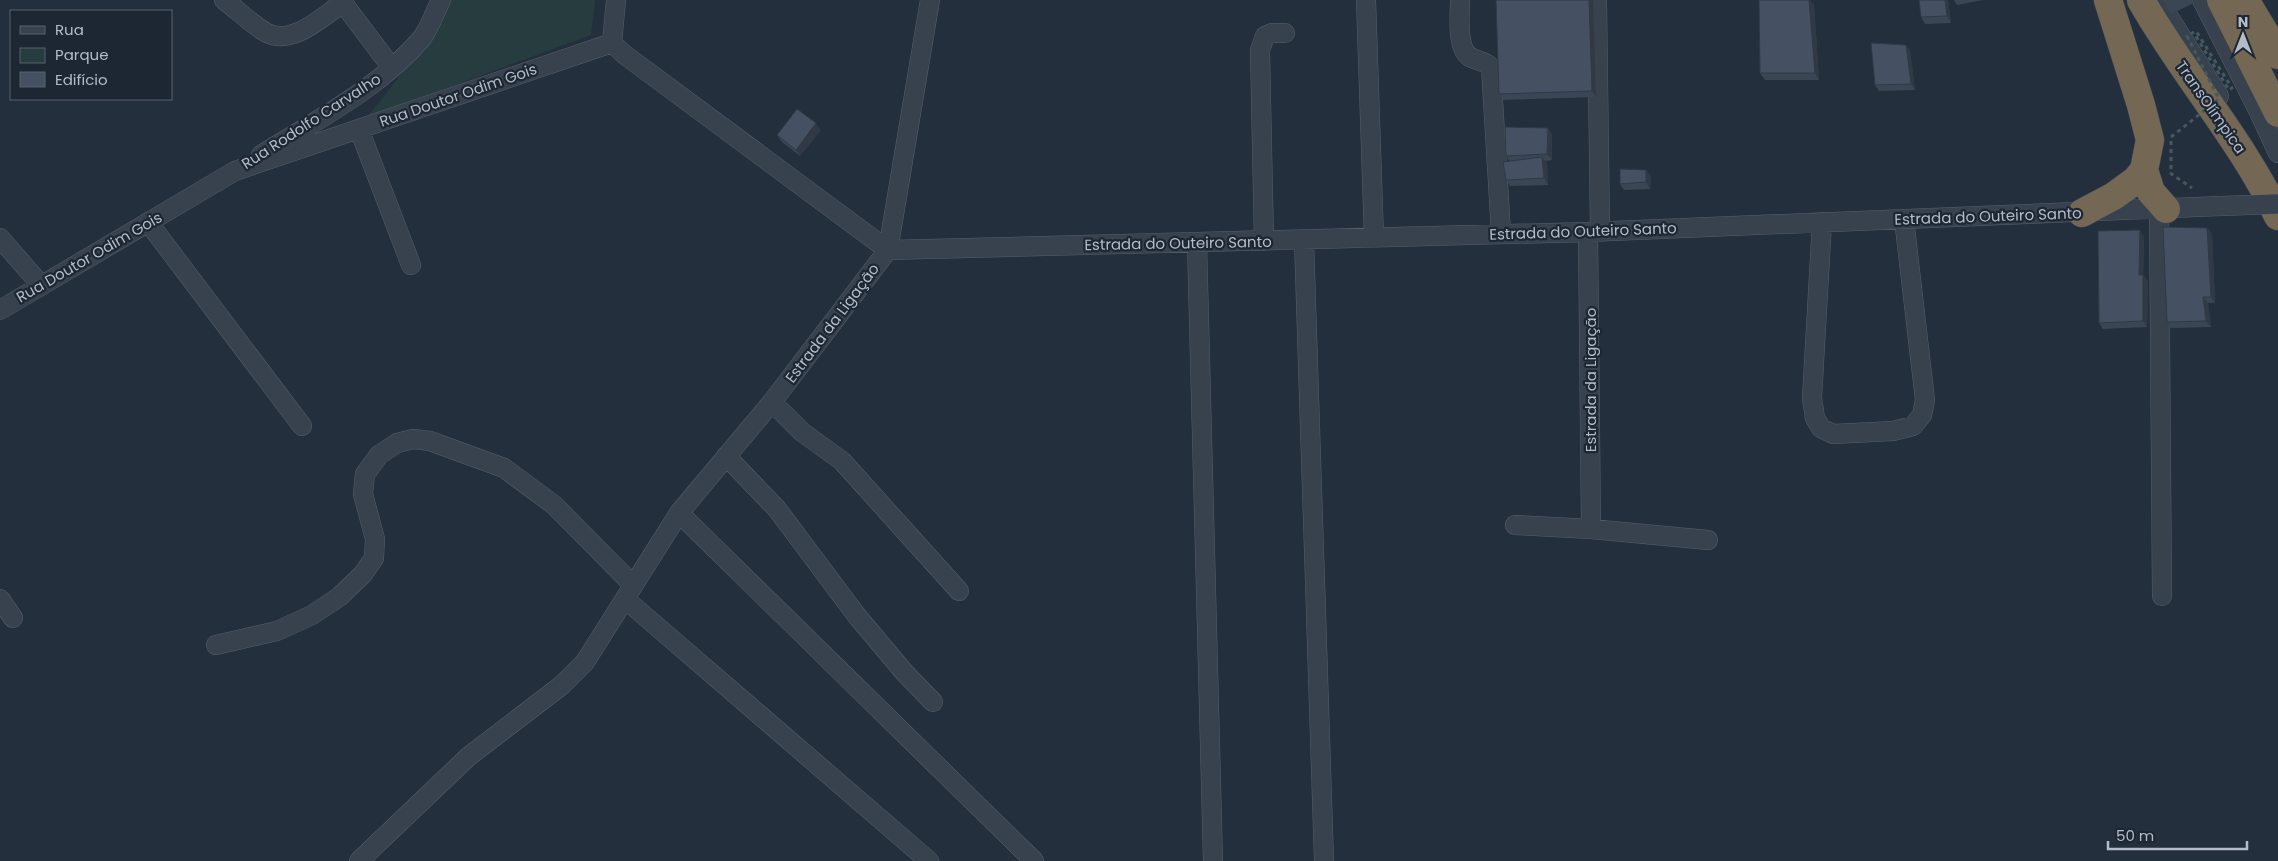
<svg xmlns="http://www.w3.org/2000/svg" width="2278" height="861" viewBox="0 0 2278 861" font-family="Poppins,sans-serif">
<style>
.green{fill:#263c3f}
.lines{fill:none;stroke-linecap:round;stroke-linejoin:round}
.minor-casing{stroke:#565f6c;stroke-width:20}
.highway-casing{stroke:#434c59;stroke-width:29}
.path{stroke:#44595c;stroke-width:3;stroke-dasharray:4 4;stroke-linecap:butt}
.minor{stroke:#38414e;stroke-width:19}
.highway{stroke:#746855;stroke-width:28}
.minor-bridge-casing{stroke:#565f6c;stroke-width:20;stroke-linecap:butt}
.path-bridge{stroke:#44595c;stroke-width:3;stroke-dasharray:4 4;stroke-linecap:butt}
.minor-bridge{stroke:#38414e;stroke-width:19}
.wall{fill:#3b4654}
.shaded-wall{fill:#303945}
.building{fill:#455162;stroke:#303945}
.labels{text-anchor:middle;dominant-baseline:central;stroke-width:4.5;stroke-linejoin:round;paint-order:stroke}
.street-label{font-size:15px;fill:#b4bcc9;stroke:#1d2633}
</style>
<rect width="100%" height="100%" fill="#242f3e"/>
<path class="green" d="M 447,0 L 595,0 L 591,35 L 366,118 C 397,81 426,43 447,0 Z"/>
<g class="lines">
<defs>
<path id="minor" d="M 224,0 C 238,10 252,25 267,33 C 293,46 323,16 343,3 L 344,0
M 1366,0 L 1374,238
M 1460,0 C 1460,15 1456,48 1470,57 C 1477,61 1485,61 1491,67 L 1501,233
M 1597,0 L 1600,231
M 2158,0 L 2219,96
M 2202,0 L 2259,112 L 2278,153
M 343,3 L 392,68
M 612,43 L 616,0
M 359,129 L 411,265
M 261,155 C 315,121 381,87 422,38 C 430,27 435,12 441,0
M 2159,209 L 2162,596
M 148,222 L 302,426
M 1822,222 L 1812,398 L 1815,418 L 1821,428 L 1833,434 L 1893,431 L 1913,426 L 1922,415 L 1925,400 L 1904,219
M 1588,232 L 1591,529
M 0,238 L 41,285
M 1304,240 L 1324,861
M 1264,241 L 1260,50 L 1265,36 L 1272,33 L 1285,33
M 1197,243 L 1213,861
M 888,250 L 1588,232 L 2221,206
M 0,310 L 235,171 L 612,43 L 625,55 L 888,250
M 772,402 L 802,432 L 842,461 L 959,591
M 726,456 L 777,509 L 857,616 L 904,672 L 933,702
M 679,513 L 1034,861
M 1515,525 L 1591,529 L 1708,540
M 0,599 L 13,618
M 625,599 L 929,861
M 216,645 L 277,631 L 312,615 L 339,597 L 363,574 L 374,558 L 375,539 L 363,494 L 365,474 L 379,455 L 397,443 L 413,439 L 430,441 L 504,468 L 554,505 L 633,585
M 359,861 L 468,757 L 562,685 L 585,662 L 679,513 L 772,402 L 888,250 L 930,0"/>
<path id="highway" d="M 2141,0 C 2183,74 2241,139 2278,216
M 2221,0 L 2278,113
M 2245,0 L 2278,55
M 2144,170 L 2151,192 L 2166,209
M 2082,213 L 2114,196 L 2136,180 L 2144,170 L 2150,140 L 2141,105 L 2108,0"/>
</defs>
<use href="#minor" class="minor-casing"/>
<use href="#highway" class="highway-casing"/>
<path class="path" d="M 2170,173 L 2192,188"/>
<use href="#minor" class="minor"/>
<use href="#highway" class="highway"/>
<defs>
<path id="minor-bridge" d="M 2221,206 L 2278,204"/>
</defs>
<use href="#minor-bridge" class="minor-bridge-casing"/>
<path class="path-bridge" d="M 2171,169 L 2171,137 L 2219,99 L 2187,36 L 2196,31 L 2232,88 L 2229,90 L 2195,35"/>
<use href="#minor-bridge" class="minor-bridge"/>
</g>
<path class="wall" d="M 1593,0 L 1596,97 L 1503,100 L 1499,94 Z
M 1919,0 L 1948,0 L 1951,23 L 1925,24 L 1921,17 Z
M 1954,0 L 1983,0 L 1957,5 Z
M 2162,0 L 2192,0 L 2194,3 L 2171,14 Z
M 1814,5 L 1819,80 L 1765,80 L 1760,73 Z
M 1906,45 L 1910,51 L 1915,90 L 1879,91 L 1875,85 Z
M 821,130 L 800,156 L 781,141 L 777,135 Z
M 1552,134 L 1552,160 L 1545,161 L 1547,163 L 1548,185 L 1510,186 L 1506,180 L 1509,161 L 1506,156 Z
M 1651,176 L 1650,189 L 1624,190 L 1620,184 Z
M 2207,228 L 2212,234 L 2215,303 L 2208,303 L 2211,327 L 2171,328 L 2167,322 Z
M 2144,237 L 2143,275 L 2148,281 L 2147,327 L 2103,329 L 2099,323 Z"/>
<path class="shaded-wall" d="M 1589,0 L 1593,0 L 1596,97 L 1592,91 Z
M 1809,0 L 1810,0 L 1814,5 L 1819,80 L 1815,73 Z
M 1945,0 L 1948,0 L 1951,23 L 1947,16 Z
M 1906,45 L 1910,51 L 1915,90 L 1911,84 Z
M 816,123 L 821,130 L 800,156 L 796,150 Z
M 1548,128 L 1552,134 L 1552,160 L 1547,154 Z
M 1542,157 L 1547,163 L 1548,185 L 1544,178 Z
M 1646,170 L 1651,176 L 1650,189 L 1646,182 Z
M 2207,228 L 2212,234 L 2215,303 L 2211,297 Z
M 2140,230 L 2144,237 L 2143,281 L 2139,275 Z
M 2143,275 L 2148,281 L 2147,327 L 2143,321 Z
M 2203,297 L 2208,303 L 2211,327 L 2206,321 Z"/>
<path class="building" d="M 1496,0 L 1589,0 L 1592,91 L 1499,94 Z
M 1759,0 L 1809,0 L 1815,73 L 1760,73 Z
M 1919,0 L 1945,0 L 1947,16 L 1921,17 Z
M 1871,43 L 1906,45 L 1911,84 L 1875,85 Z
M 797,109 L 816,123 L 796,150 L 777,135 Z
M 1505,127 L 1548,128 L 1547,154 L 1506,156 Z
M 1542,157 L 1544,178 L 1506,180 L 1503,162 Z
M 1620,169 L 1646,170 L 1646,182 L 1620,184 Z
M 2163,227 L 2207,228 L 2211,297 L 2203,297 L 2206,321 L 2167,322 Z
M 2140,230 L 2139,275 L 2143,275 L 2143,321 L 2099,323 L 2098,231 Z"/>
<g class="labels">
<g class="street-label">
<text transform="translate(458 95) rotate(-19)">Rua Doutor Odim Gois</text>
<text transform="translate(2211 107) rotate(55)">TransOlímpica</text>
<text transform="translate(311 121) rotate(-33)">Rua Rodolfo Carvalho</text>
<text transform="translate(1988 216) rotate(-2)">Estrada do Outeiro Santo</text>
<text transform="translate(1583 231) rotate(-2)">Estrada do Outeiro Santo</text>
<text transform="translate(1178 243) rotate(-1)">Estrada do Outeiro Santo</text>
<text transform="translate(89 257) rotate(-30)">Rua Doutor Odim Gois</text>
<text transform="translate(832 323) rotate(-53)">Estrada da Ligação</text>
<text transform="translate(1590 380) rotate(-90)">Estrada da Ligação</text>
</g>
</g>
<rect x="10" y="10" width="162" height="90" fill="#1d2633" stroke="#59626f"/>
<rect x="20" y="26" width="25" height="8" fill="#38414e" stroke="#59626f"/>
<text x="55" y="35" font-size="15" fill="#b4bcc9">Rua</text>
<rect x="20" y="48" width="25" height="15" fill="#263c3f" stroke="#59626f"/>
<text x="55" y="60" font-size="15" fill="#b4bcc9">Parque</text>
<rect x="20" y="72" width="25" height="15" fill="#455162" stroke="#59626f"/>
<text x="55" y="85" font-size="15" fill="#b4bcc9">Edifício</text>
<g transform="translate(2243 35)" stroke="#1d2633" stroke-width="4" paint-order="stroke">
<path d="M0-4L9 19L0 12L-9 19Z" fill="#b4bcc9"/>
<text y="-8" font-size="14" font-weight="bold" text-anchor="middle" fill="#b4bcc9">N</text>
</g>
<path d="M2108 841v8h139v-8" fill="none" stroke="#b4bcc9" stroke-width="2.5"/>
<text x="2116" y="841" font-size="15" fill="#b4bcc9" stroke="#1d2633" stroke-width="4" paint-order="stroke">50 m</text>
</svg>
